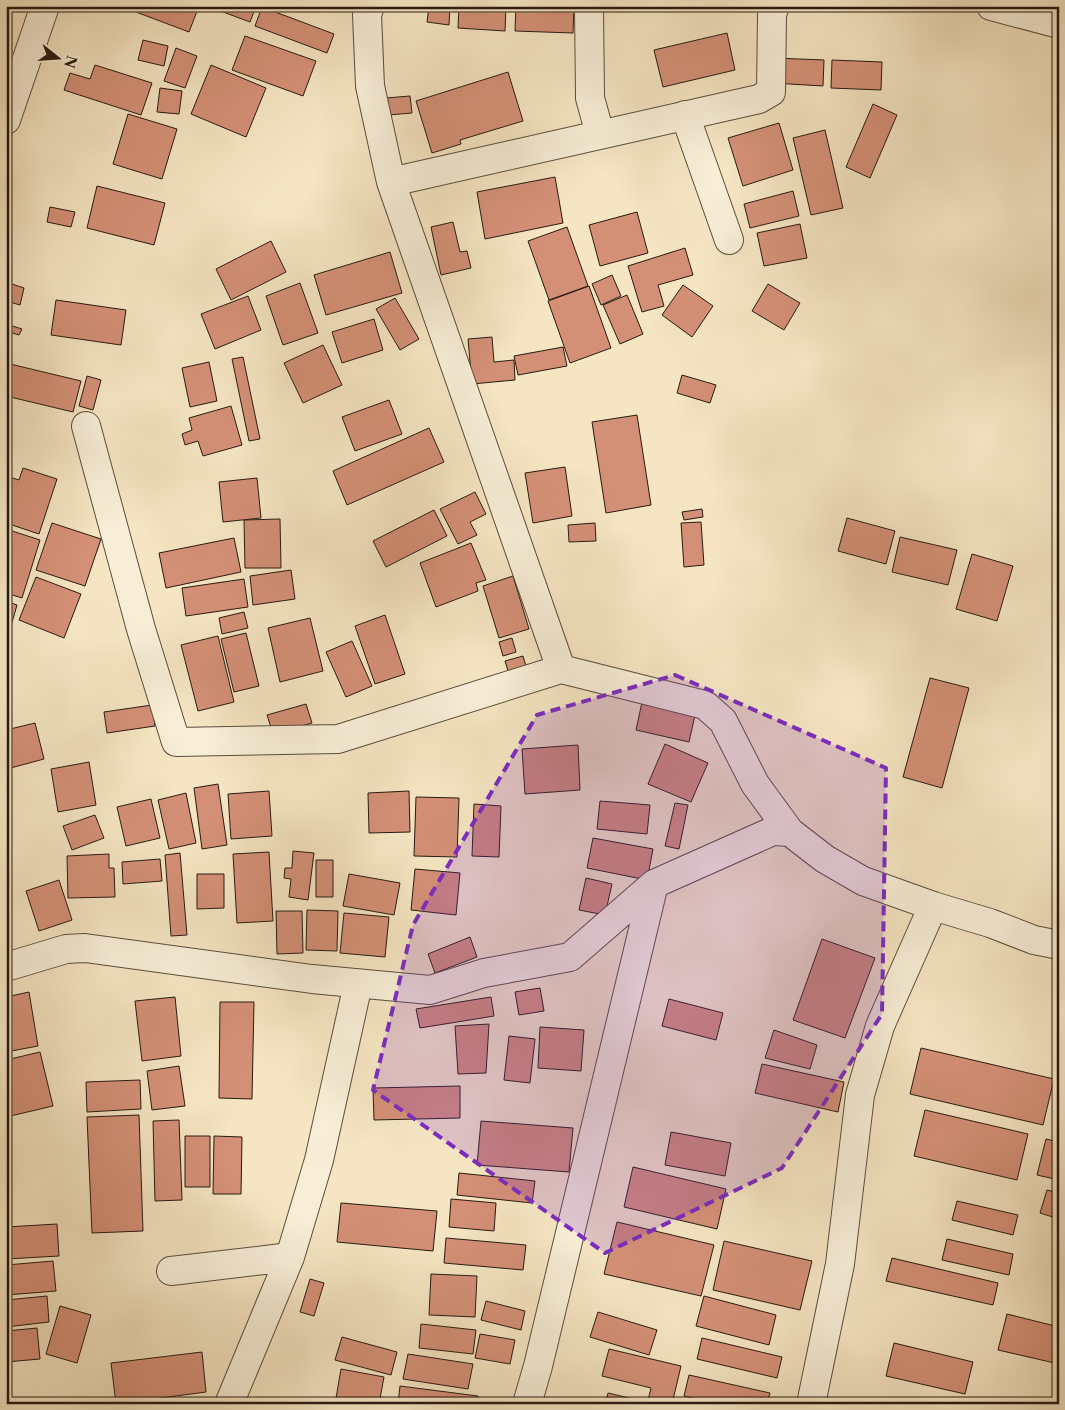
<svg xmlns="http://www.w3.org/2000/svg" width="1065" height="1410" viewBox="0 0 1065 1410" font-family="'Libre Caslon Text',serif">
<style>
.building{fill:#d49077;stroke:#271a11}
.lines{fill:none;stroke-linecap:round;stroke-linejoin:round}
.minor-casing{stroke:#5a4d3d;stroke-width:30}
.minor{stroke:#f8eed7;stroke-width:28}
.marked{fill:#7b2cbf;fill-opacity:0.2;stroke:#7b2cbf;stroke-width:4;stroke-dasharray:10 6;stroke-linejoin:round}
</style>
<rect width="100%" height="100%" fill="#f5e5c2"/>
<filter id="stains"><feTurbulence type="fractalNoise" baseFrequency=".004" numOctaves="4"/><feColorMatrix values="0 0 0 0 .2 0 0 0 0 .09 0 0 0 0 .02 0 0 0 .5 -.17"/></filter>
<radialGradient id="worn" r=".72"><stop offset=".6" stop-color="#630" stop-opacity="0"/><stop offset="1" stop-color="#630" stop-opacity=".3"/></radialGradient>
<path class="building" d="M 129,6 L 199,6 L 189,32 L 128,9 Z
M 207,6 L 256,6 L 250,22 Z
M 429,6 L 450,6 L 449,25 L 427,22 Z
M 459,6 L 506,6 L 505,31 L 458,28 Z
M 516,6 L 574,6 L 573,33 L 515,31 Z
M 262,7 L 334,34 L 327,53 L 255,26 Z
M 727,33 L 735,70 L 663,87 L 654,50 Z
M 245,36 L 316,61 L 303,96 L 232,70 Z
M 143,40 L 168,46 L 164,66 L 138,60 Z
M 176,48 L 197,56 L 185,88 L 164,81 Z
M 774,58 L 824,60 L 823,86 L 773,83 Z
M 832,60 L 882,62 L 881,90 L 831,88 Z
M 95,65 L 152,83 L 141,115 L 64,90 L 70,73 L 90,79 Z
M 211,65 L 266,88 L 246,137 L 191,114 Z
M 508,72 L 523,121 L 460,140 L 461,144 L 432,153 L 416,101 Z
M 160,88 L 182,91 L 179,114 L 157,112 Z
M 410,96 L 412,113 L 388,115 L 386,98 Z
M 873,104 L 897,115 L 870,178 L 846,167 Z
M 128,114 L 177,129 L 162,179 L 113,164 Z
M 779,123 L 793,170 L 743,186 L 728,138 Z
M 825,130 L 843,208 L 811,215 L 793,138 Z
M 555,177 L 563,223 L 485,239 L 477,192 Z
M 97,186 L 165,203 L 154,245 L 87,228 Z
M 793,191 L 799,216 L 750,228 L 744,204 Z
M 50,207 L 75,212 L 71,227 L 47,222 Z
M 637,212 L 648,253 L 600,266 L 589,225 Z
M 453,222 L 460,252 L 467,251 L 471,268 L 441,275 L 431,227 Z
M 800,224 L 807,258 L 764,266 L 757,233 Z
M 567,227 L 588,286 L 549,300 L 528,241 Z
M 271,241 L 286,272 L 231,300 L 216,269 Z
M 685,248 L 693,275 L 658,285 L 664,306 L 642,312 L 628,266 Z
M 390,252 L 402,293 L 326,315 L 314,275 Z
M 612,275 L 621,296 L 601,305 L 592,284 Z
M 6,282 L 24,288 L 20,305 L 6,301 Z
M 300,283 L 318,333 L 283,345 L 266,296 Z
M 768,284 L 800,303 L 784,330 L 752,311 Z
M 683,285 L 713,306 L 692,337 L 662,315 Z
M 589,286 L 611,348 L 570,363 L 548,301 Z
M 627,295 L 643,334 L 620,344 L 603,305 Z
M 248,296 L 261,330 L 215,349 L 201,314 Z
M 395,298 L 419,339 L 400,350 L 376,309 Z
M 56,300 L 126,310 L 121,345 L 51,335 Z
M 374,319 L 383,350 L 342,363 L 332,332 Z
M 6,324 L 22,329 L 19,335 L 9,332 L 6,340 Z
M 492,337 L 494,362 L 514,360 L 515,380 L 472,384 L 468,339 Z
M 323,345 L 342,385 L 303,403 L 284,363 Z
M 563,347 L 567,366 L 518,375 L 514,356 Z
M 243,357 L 260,439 L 249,441 L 232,359 Z
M 209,362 L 217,401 L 190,407 L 182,368 Z
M 6,363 L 81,381 L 73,412 L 6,396 Z
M 682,375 L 716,385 L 710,403 L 677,393 Z
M 87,376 L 101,380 L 93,410 L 79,406 Z
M 389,400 L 402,434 L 355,451 L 342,417 Z
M 231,406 L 242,445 L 203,456 L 198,441 L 185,445 L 182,434 L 192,430 L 189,418 Z
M 637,415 L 651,505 L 606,513 L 592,422 Z
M 429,428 L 444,462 L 347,505 L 333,471 Z
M 565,467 L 572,516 L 533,523 L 525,473 Z
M 23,468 L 57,479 L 39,534 L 6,523 L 6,476 L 19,480 Z
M 257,478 L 261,518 L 223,522 L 219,482 Z
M 475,492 L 486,514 L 470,522 L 477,535 L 458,544 L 440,509 Z
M 702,509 L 703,517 L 684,520 L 682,512 Z
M 434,510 L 447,536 L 386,567 L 373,541 Z
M 847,518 L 895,531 L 886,564 L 838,551 Z
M 280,519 L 281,568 L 245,568 L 244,520 Z
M 701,522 L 704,565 L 684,567 L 681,523 Z
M 52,523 L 101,539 L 85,586 L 36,570 Z
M 595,523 L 596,541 L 569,542 L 568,525 Z
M 6,529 L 40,540 L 22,598 L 6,593 Z
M 900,537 L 957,550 L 948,585 L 892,572 Z
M 234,538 L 241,572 L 166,588 L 159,553 Z
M 471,543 L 486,580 L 476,583 L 478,591 L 436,607 L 420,563 Z
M 972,554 L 1013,566 L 997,621 L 956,609 Z
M 291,570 L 295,599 L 253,605 L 250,576 Z
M 513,576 L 529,629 L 499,638 L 483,586 Z
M 36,577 L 81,594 L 64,638 L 19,620 Z
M 244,579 L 248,607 L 186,616 L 182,588 Z
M 6,601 L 17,605 L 9,633 L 6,633 Z
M 244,612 L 248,628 L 222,634 L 219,618 Z
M 385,615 L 405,674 L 375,684 L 355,626 Z
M 310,618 L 323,671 L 280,682 L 268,628 Z
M 246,633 L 259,686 L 234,692 L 221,639 Z
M 218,636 L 234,702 L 198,711 L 181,645 Z
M 512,638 L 516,652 L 503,656 L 499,642 Z
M 352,641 L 372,686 L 346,697 L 326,652 Z
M 6,642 L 12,643 L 6,664 Z
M 523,656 L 526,666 L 508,671 L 505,661 Z
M 930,678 L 969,688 L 942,788 L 903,777 Z
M 6,679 L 12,680 L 6,706 Z
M 642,702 L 695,715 L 689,742 L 636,730 Z
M 306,704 L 312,723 L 273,734 L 267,715 Z
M 152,705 L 155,726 L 107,733 L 104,712 Z
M 35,723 L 44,759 L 7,769 L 6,730 Z
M 665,744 L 708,763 L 691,802 L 648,784 Z
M 578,745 L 580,790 L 525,794 L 522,749 Z
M 89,762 L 96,805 L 58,812 L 51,769 Z
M 218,784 L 227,845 L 202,849 L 194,788 Z
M 269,791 L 272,836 L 231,839 L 228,794 Z
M 409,791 L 410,832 L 369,833 L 368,793 Z
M 186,793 L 196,843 L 169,849 L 158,800 Z
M 416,797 L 459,798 L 457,857 L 414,856 Z
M 151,799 L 160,838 L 126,846 L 117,807 Z
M 600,801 L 650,805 L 647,834 L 597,829 Z
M 675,803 L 688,805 L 679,849 L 665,846 Z
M 474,804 L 501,806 L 499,857 L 472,856 Z
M 95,815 L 104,838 L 72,850 L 63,826 Z
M 593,838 L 653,849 L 647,880 L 587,868 Z
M 293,851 L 314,853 L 308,900 L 289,897 L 291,879 L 284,878 L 285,868 L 292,868 Z
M 269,852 L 273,921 L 237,923 L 233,854 Z
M 180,853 L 187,935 L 171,936 L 165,855 Z
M 109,854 L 109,868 L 114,868 L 115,897 L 68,898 L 67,856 Z
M 160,859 L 162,881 L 123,884 L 122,862 Z
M 316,860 L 333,860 L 333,897 L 316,897 Z
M 415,869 L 460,873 L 456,915 L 411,910 Z
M 197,874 L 224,874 L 224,908 L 197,909 Z
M 349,874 L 400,883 L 394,915 L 343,906 Z
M 586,878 L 612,884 L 605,915 L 579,910 Z
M 59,880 L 72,920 L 39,931 L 26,891 Z
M 307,910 L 338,911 L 337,951 L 306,950 Z
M 276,911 L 302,911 L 303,953 L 277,954 Z
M 344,913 L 389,917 L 385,957 L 340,953 Z
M 470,937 L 477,957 L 435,973 L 428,954 Z
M 822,939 L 875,958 L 845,1038 L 793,1020 Z
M 540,988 L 544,1011 L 519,1015 L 515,992 Z
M 29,992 L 38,1046 L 6,1052 L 6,997 Z
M 175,997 L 181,1056 L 142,1061 L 135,1001 Z
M 491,997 L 494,1016 L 420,1028 L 416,1009 Z
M 669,999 L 723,1013 L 716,1040 L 662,1026 Z
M 220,1002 L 254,1002 L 252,1099 L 219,1098 Z
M 489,1024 L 486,1073 L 458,1074 L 455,1026 Z
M 540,1027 L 584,1030 L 581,1071 L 538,1068 Z
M 774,1030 L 817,1045 L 810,1069 L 765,1058 Z
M 509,1036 L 535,1039 L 530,1083 L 504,1080 Z
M 921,1048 L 1054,1079 L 1043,1125 L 910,1094 Z
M 40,1052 L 53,1106 L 6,1117 L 6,1060 Z
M 762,1064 L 844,1082 L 838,1112 L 755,1093 Z
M 179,1066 L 185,1106 L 152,1110 L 147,1071 Z
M 140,1080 L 141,1109 L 87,1112 L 86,1082 Z
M 460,1086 L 460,1118 L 374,1120 L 373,1088 Z
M 925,1110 L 1028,1134 L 1017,1180 L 914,1156 Z
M 139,1115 L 143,1231 L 92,1233 L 87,1117 Z
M 179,1120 L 182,1200 L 155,1201 L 153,1121 Z
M 481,1121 L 573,1128 L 569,1172 L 477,1165 Z
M 671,1132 L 731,1143 L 725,1176 L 665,1165 Z
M 185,1136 L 210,1136 L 210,1187 L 185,1187 Z
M 214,1136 L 242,1137 L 241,1194 L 213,1194 Z
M 1046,1139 L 1059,1142 L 1059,1180 L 1037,1175 Z
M 633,1167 L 726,1189 L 717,1229 L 624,1207 Z
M 459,1173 L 535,1181 L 532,1203 L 457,1195 Z
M 1047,1190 L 1059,1193 L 1059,1219 L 1040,1213 Z
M 451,1199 L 496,1203 L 494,1231 L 449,1227 Z
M 957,1201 L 1018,1215 L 1013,1235 L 952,1220 Z
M 341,1203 L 437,1211 L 433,1251 L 337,1242 Z
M 617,1222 L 714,1245 L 701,1296 L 604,1274 Z
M 57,1224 L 59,1256 L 6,1259 L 6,1227 Z
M 446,1238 L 526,1245 L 523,1270 L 444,1263 Z
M 947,1239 L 1013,1254 L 1009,1275 L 942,1260 Z
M 724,1241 L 812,1261 L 800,1310 L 713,1290 Z
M 892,1258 L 998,1283 L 993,1305 L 886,1281 Z
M 53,1261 L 56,1291 L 6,1295 L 6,1265 Z
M 431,1274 L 477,1276 L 475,1317 L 429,1315 Z
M 310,1279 L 324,1283 L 314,1316 L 300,1312 Z
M 47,1296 L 49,1322 L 6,1327 L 6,1300 Z
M 704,1296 L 776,1315 L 769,1345 L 696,1326 Z
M 486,1301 L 525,1311 L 521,1330 L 481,1320 Z
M 60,1306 L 91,1315 L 77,1363 L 46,1354 Z
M 598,1312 L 657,1330 L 649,1355 L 590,1337 Z
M 1007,1314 L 1059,1327 L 1059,1364 L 998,1350 Z
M 421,1324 L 476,1330 L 473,1354 L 419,1348 Z
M 37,1328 L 40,1359 L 6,1362 L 6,1331 Z
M 480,1334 L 515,1340 L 510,1364 L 475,1358 Z
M 342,1337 L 397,1352 L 391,1375 L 335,1360 Z
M 702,1338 L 782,1357 L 777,1378 L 697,1359 Z
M 894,1343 L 973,1362 L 965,1394 L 886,1376 Z
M 609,1349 L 681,1366 L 672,1404 L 647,1404 L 651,1388 L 602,1376 Z
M 202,1352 L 206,1392 L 116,1404 L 111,1363 Z
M 408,1354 L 473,1364 L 468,1389 L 403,1379 Z
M 341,1369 L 384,1377 L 379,1404 L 335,1404 Z
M 689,1375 L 770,1393 L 767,1404 L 718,1404 L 684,1396 Z
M 400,1386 L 478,1396 L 477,1404 L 398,1404 Z
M 608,1393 L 642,1401 L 641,1404 L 605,1404 Z"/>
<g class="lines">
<defs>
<path id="minor" d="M 589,6 L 590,98 L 600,134
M 991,6 L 1059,24
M 685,115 L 729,240
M 6,120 L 45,6
M 391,182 L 759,99 L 771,92 L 772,14 L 775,6
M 86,426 L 141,629 L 176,742 L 338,739 L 561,669 L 391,182 L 370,86 L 367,15 L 370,6
M 561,669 L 705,705 L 723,721 L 755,784 L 790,832 L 825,859 L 863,881 L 933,906 L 990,923 L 1034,940 L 1059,945
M 6,967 L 66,949 L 85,948 L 312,979 L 430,990 L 484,973 L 570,957 L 654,884 L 773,831 L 790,832
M 171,1271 L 290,1257
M 229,1404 L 290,1257 L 319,1160 L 358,984
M 527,1404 L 538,1366 L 654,884
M 811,1404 L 840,1264 L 860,1095 L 880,1026 L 933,906"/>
</defs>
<use href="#minor" class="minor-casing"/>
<use href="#minor" class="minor"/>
</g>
<path class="marked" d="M 675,675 L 886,768 L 882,1014 L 782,1168 L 605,1253 L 373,1090 L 413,925 L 537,715 Z"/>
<rect width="1065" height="1410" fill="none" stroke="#f5e5c2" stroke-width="25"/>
<rect x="8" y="8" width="1050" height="1395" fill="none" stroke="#271a11" stroke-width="2.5"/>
<rect x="12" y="12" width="1040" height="1385" fill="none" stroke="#271a11"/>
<g transform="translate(58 58) rotate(107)" stroke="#f8eed7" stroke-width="4" paint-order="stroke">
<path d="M0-4L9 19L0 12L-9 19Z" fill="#271a11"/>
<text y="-8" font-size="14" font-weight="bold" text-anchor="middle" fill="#271a11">N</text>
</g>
<rect width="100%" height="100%" filter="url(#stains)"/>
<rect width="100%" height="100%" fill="url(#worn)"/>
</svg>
